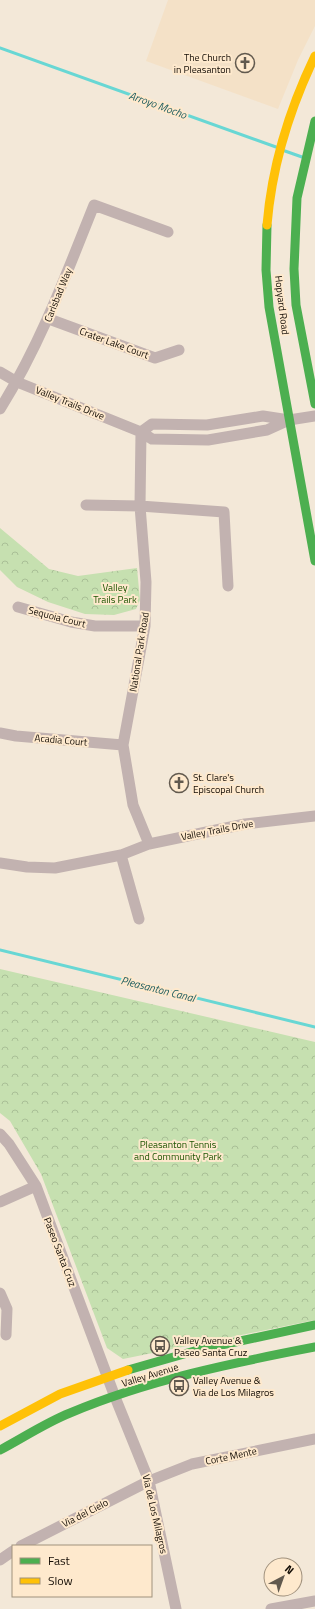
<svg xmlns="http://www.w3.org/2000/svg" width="315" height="1609" viewBox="0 0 315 1609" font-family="'Titillium Web',sans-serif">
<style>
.built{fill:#f4e1c7}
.park{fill:url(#park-crowns)}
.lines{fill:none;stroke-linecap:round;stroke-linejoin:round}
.stream{stroke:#68d7d4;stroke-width:3}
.street{stroke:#c2b2b0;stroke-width:11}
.fast{stroke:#4caf50;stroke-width:9}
.slow{stroke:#ffc107;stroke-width:9}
.labels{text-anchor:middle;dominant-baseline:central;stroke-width:4;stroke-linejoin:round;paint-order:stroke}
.poi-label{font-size:10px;fill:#130c04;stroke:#fee9cd;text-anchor:start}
.street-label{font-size:10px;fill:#130c04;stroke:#fee9cd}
.park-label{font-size:10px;fill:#1c5400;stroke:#fee9cd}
.water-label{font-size:11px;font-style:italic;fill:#1f5d5e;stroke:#fee9cd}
</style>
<defs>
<pattern id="park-crowns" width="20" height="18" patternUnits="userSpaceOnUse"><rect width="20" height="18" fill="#c6e0b0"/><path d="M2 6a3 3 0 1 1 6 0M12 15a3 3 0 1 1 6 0" fill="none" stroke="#a9bf96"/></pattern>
</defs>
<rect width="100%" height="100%" fill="#f3e8d8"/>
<path class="built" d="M 168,0 L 315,0 L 315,26 L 298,60 L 278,109 L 146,61 Z"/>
<path class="park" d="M 0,528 L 49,569 L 78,576 L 137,568 L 140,600 L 136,609 L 114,615 L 85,614 L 48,602 L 17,587 L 0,570 Z
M 0,969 L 315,1042 L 315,1320 L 123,1359 L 107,1348 L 41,1174 L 10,1121 L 0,1113 Z"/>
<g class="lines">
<path class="stream" d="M 0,48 L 276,147
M 285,151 L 302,157
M 0,950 L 315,1027"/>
<path class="street" d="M 49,319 L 155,358 L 179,350
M 0,372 L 17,382 L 141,432 L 152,439 L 208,440 L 267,430 L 289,420 L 315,416
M 0,409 C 40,345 66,275 94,205 L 168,232
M 141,432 L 140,506 L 146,582 L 145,626 L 123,745 L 133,805 L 149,844
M 141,432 L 152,424 L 207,425 L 263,416 L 289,420
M 86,505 L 140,506 L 224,512 L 228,586
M 18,607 L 71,622 L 95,626 L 145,626
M 0,733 L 16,736 L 123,745
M 121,855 L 139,919
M 0,863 L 27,867 L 55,868 L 121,855 L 149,844 L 245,824 L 315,816
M 0,1134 L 9,1144 L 36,1186 L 115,1397 L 149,1481 L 176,1609
M 0,1202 L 36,1186
M 0,1293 L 7,1309 L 6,1335
M 21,1546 L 149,1481 L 192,1464 L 315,1439
M 0,1560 L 13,1551
M 271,1609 L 315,1601"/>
<path class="fast" d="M 315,121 L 297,198 L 294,269 L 296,305 L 315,404
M 267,225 L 266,270 L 269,307 L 315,561
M 128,1370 L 198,1350 L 315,1325
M 0,1450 C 23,1438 45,1423 70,1413 C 148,1380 232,1363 315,1347"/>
<path class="slow" d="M 267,225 C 272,165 289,110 315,56
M 0,1426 L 60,1394 L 128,1370"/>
</g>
<defs>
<symbol id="church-ring" viewBox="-11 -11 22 22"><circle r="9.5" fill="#fee9cd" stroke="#61594e" stroke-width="1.5"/><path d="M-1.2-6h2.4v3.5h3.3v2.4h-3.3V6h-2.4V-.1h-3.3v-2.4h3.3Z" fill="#61594e"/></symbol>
<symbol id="bus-ring" viewBox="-11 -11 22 22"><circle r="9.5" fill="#fee9cd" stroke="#61594e" stroke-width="1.5"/><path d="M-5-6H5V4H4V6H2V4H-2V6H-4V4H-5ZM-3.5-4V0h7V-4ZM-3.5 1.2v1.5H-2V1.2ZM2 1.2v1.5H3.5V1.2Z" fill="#61594e"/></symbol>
</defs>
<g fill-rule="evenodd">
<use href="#church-ring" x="234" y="52" width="22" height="22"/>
<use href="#church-ring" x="168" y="772" width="22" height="22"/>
<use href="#bus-ring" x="149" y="1335" width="22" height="22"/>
<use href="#bus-ring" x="168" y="1375" width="22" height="22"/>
</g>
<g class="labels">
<g class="poi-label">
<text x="231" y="57" text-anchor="end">The Church<tspan x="231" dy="12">in Pleasanton</tspan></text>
<text x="193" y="777">St. Clare's<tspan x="193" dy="12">Episcopal Church</tspan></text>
<text x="174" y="1340">Valley Avenue &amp;<tspan x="174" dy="12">Paseo Santa Cruz</tspan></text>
<text x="193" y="1380">Valley Avenue &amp;<tspan x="193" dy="12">Via de Los Milagros</tspan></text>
</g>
<g class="street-label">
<text transform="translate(58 295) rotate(-68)">Carlsbad Way</text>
<text transform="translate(282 305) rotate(83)">Hopyard Road</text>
<text transform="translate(114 343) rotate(20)">Crater Lake Court</text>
<text transform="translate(70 403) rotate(22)">Valley Trails Drive</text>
<text transform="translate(57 617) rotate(14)">Sequoia Court</text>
<text transform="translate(139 652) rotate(-81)">National Park Road</text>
<text transform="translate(61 740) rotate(5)">Acadia Court</text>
<text transform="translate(217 830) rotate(-11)">Valley Trails Drive</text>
<text transform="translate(60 1252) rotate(69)">Paseo Santa Cruz</text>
<text transform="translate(150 1375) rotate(-17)">Valley Avenue</text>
<text transform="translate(231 1456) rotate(-12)">Corte Mente</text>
<text transform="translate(85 1513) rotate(-27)">Via del Cielo</text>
<text transform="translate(155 1514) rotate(77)">Via de Los Milagros</text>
</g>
<g class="park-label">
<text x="115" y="587">Valley<tspan x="115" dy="12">Trails Park</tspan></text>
<text x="178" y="1144">Pleasanton Tennis<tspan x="178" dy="12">and Community Park</tspan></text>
</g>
<g class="water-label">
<text transform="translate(158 105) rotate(20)">Arroyo Mocho</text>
<text transform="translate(158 989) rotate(14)">Pleasanton Canal</text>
</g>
</g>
<rect x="12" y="1545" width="140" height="52" fill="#fee9cd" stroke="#a0917d"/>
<rect x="20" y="1558" width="20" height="6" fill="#4caf50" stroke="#a0917d"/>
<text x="48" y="1565" font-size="12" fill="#130c04">Fast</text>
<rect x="20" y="1578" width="20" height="6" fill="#ffc107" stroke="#a0917d"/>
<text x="48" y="1585" font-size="12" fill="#130c04">Slow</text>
<g transform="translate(283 1577) rotate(41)"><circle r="19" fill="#fee9cd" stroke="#a0917d"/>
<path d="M0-3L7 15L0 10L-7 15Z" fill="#61594e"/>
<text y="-6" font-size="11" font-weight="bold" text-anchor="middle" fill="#130c04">N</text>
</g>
</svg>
